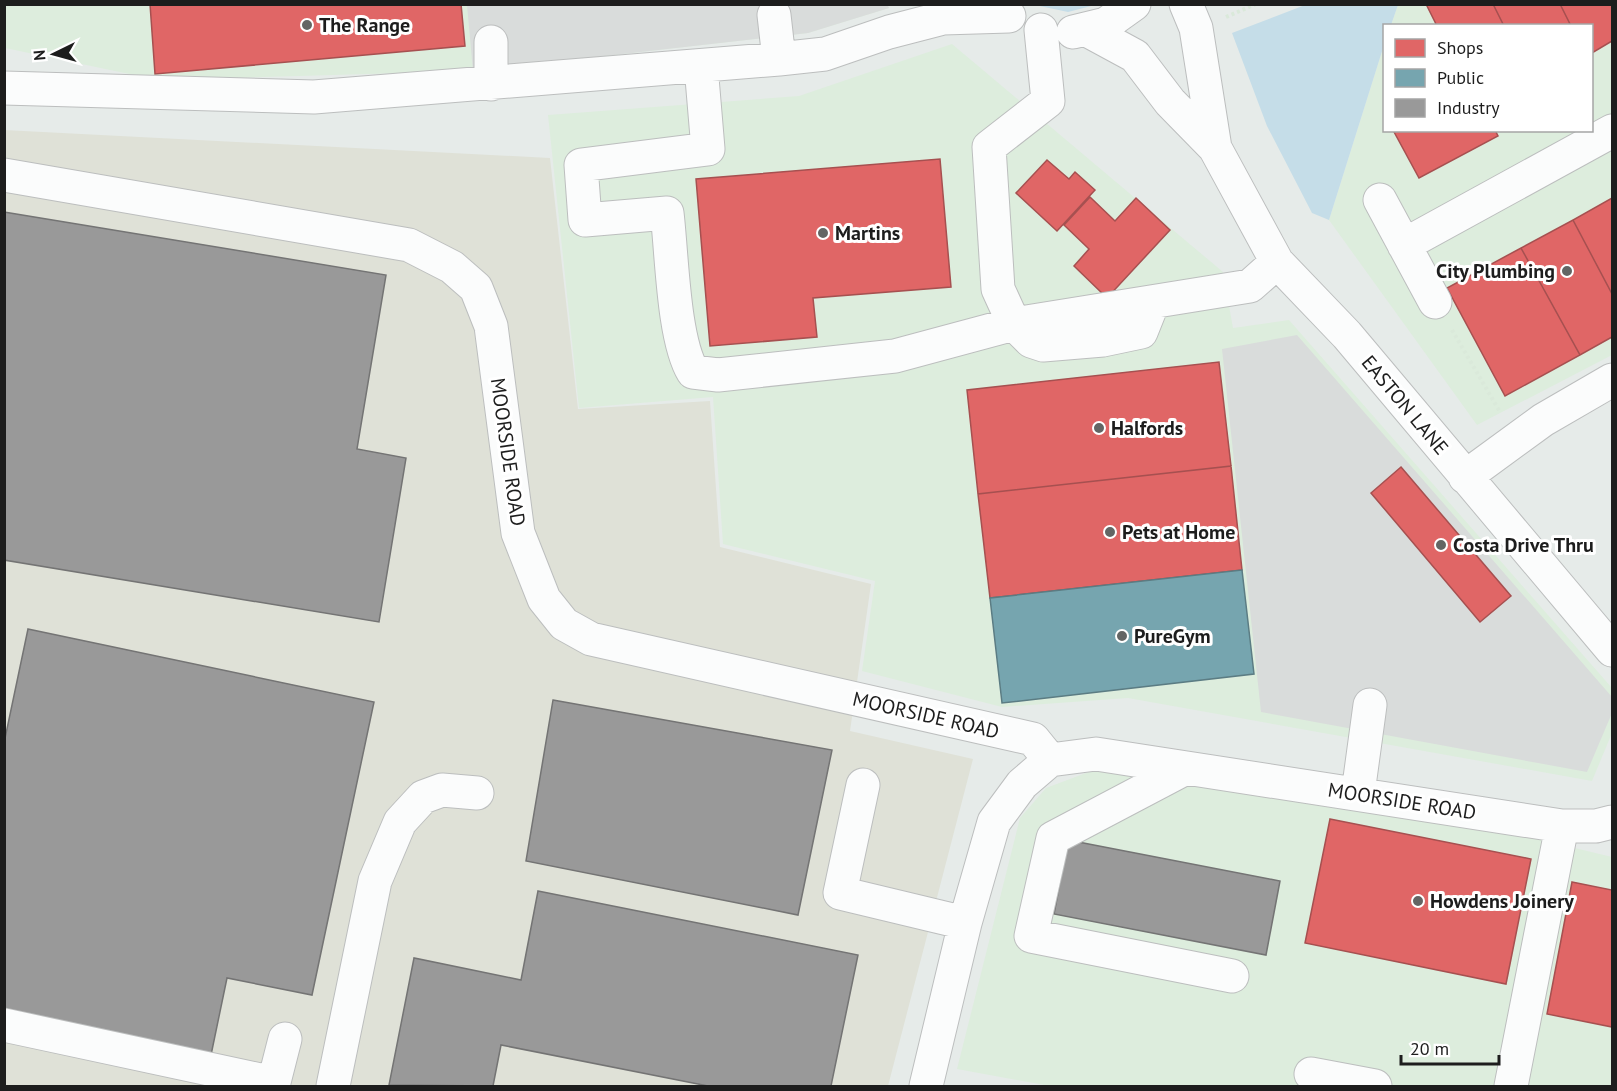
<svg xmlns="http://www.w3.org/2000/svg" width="1617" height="1091" viewBox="0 0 1617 1091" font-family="'PT Sans',sans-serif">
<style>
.commercial{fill:#ddeddd}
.industrial{fill:#dfe1d7}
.grass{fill:#c5dde8}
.parking{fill:#d9dcdb}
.shops{fill:#e06666;stroke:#a65050;stroke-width:1.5}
.public{fill:#76a5af;stroke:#5b7c83;stroke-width:1.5}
.industry{fill:#999;stroke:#747474;stroke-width:1.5}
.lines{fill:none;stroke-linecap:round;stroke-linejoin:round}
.minor-casing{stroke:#bcbebe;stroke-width:35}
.path{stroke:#dae9da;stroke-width:4;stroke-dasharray:3 3;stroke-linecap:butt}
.minor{stroke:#fbfcfc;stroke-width:33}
.poi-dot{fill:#636564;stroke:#fff;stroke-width:2}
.labels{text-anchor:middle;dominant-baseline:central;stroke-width:6;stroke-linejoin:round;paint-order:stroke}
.poi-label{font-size:20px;font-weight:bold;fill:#1d1d1d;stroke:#fff;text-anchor:start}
.street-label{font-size:20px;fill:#1d1d1d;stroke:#fff}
</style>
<rect width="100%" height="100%" fill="#e6ebe9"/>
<path class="commercial" d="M 5,4 L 887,4 L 889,8 L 808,33 L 473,71 L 158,80 L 5,48 Z
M 1398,5 L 1612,5 L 1612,355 L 1477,425 L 1329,220 L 1384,45 L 1384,130 L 1592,130 L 1592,26 L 1391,25 Z
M 952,44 L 1223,272 L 1233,328 L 1289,320 L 1612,688 L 1612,733 L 1592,781 L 1128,698 L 1002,707 L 862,671 L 875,581 L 723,544 L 713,397 L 579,408 L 548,115 L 799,96 Z
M 1094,770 L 1529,837 L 1612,857 L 1612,1086 L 1050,1086 L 957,1069 L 1020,818 L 1046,788 Z"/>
<path class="industrial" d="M 4,130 L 550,158 L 578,409 L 710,401 L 720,547 L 871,584 L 850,731 L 973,759 L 888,1086 L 5,1086 Z"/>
<path class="grass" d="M 1035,5 L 1095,5 L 1068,12 Z
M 1305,5 L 1398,5 L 1391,25 L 1384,26 L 1384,45 L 1329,220 L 1312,213 L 1267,126 L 1232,33 Z"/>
<path class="parking" d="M 887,4 L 889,8 L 808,33 L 473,71 L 467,5 Z
M 1297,335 L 1612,697 L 1612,713 L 1587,772 L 1261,712 L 1222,349 Z"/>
<path class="shops" d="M 150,4 L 461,4 L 465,46 L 155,74 Z
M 1426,4 L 1493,4 L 1504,26 L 1437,26 Z
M 1493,4 L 1560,4 L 1571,26 L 1504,26 Z
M 1560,4 L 1612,4 L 1612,41 L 1592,53 L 1592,26 L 1571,26 Z
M 1393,130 L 1495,130 L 1498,136 L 1419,178 Z
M 940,159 L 951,287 L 813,298 L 817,337 L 710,346 L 696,179 Z
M 1047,160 L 1069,179 L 1075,172 L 1095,190 L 1057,231 L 1016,193 Z
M 1090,197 L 1115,221 L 1136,198 L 1170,230 L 1107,298 L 1074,266 L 1089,249 L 1064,225 Z
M 1612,198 L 1612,294 L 1573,220 Z
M 1573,220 L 1612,294 L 1612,337 L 1580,355 L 1521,248 Z
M 1521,248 L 1580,355 L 1505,396 L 1447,288 Z
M 1219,362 L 1231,466 L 978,494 L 967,390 Z
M 1231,466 L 1242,570 L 990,598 L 978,494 Z
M 1401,467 L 1511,596 L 1480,622 L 1371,493 Z
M 1330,819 L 1531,859 L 1506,984 L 1305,943 Z
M 1572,882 L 1612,890 L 1612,1027 L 1547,1014 Z"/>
<path class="public" d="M 1242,570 L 1254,674 L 1002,703 L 990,598 Z"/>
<path class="industry" d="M 4,212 L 386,275 L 357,449 L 406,458 L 379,622 L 4,560 Z
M 28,629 L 374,702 L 312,995 L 227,978 L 211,1055 L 4,1012 L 4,743 Z
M 553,700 L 832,750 L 798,915 L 526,861 Z
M 1068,840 L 1280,881 L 1266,955 L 1054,914 Z
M 538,891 L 858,955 L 831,1086 L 708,1086 L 501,1045 L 493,1086 L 389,1085 L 414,958 L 521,980 Z"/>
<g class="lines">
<defs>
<path id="minor" d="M 1186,4 L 1196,28 L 1215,148
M 774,15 L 779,59
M 1041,30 L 1048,101 L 989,147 L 998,289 L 1014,324 L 1031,341 L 1043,345 L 1103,340 L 1141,332 L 1153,302
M 1087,30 L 1135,56 L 1170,102 L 1215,148 L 1277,262 L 1347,335 L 1612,650
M 1073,32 L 1106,24 L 1134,4
M 701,66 L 708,149 L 581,165 L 585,220 L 667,213 C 672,254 673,339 693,372 L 718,375 L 895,356 L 1014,324 L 1250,286 L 1277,262
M 491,84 L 491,42
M 4,88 L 314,97 L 779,59 L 825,54 L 889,32 L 943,18 L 1009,16
M 4,175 L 409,245 L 452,267 L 476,288 L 491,326 L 518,533 L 544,599 L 564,624 L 591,639 L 1033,739 L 1050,760
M 1380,200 L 1435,302
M 1404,245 L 1612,131
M 1465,477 L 1543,420 L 1612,380
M 1186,768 L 1053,838 L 1031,936 L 1232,976
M 863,785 L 840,893 L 965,923
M 1358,793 L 1370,705
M 4,1025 L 274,1083
M 1311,1074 L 1375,1086
M 273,1086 L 285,1039
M 333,1086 L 375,881 L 400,822 L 423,797 L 442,790 L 477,793
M 926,1086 L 965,923 L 994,822 L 1022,784 L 1050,760 L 1096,754 L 1562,826 L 1596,826 L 1612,822
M 1511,1086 L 1562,826"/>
</defs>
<use href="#minor" class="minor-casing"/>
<path class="path" d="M 1226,17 L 1256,4
M 1452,330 L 1500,412"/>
<use href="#minor" class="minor"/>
</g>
<g class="poi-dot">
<circle cx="307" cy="25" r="6"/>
<circle cx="823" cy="233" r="6"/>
<circle cx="1567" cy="271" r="6"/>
<circle cx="1099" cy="428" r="6"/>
<circle cx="1110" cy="532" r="6"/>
<circle cx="1441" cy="545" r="6"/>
<circle cx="1122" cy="636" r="6"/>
<circle cx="1418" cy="901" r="6"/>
</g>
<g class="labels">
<g class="poi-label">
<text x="319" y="25">The Range</text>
<text x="835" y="233">Martins</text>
<text x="1555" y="271" text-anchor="end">City Plumbing</text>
<text x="1111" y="428">Halfords</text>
<text x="1122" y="532">Pets at Home</text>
<text x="1453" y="545">Costa Drive Thru</text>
<text x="1134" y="636">PureGym</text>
<text x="1430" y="901">Howdens Joinery</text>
</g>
<g class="street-label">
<text transform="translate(1405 405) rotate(50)">EASTON LANE</text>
<text transform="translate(508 452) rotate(82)">MOORSIDE ROAD</text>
<text transform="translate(926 715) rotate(13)">MOORSIDE ROAD</text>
<text transform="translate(1402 801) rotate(9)">MOORSIDE ROAD</text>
</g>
</g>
<rect width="1617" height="1091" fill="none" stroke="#1d1d1d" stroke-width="12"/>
<rect x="1383" y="24" width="210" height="108" fill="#ffffff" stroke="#a5a5a5" stroke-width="1.5"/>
<rect x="1395" y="39" width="30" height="18" fill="#e06666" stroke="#a5a5a5" stroke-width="1.5"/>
<text x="1437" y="54" font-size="18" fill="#1d1d1d">Shops</text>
<rect x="1395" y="69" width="30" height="18" fill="#76a5af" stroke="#a5a5a5" stroke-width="1.5"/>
<text x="1437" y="84" font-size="18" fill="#1d1d1d">Public</text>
<rect x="1395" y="99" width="30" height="18" fill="#999999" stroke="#a5a5a5" stroke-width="1.5"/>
<text x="1437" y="114" font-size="18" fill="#1d1d1d">Industry</text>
<g transform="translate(54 54) rotate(265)" stroke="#ffffff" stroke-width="4.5" paint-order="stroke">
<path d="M0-4.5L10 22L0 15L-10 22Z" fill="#1d1d1d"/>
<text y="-9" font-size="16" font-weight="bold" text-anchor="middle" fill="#1d1d1d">N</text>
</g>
<path d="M1401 1055v9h98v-9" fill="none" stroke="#1d1d1d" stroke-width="3"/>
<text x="1410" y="1055" font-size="18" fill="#1d1d1d" stroke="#ffffff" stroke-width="4.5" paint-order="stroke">20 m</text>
</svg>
